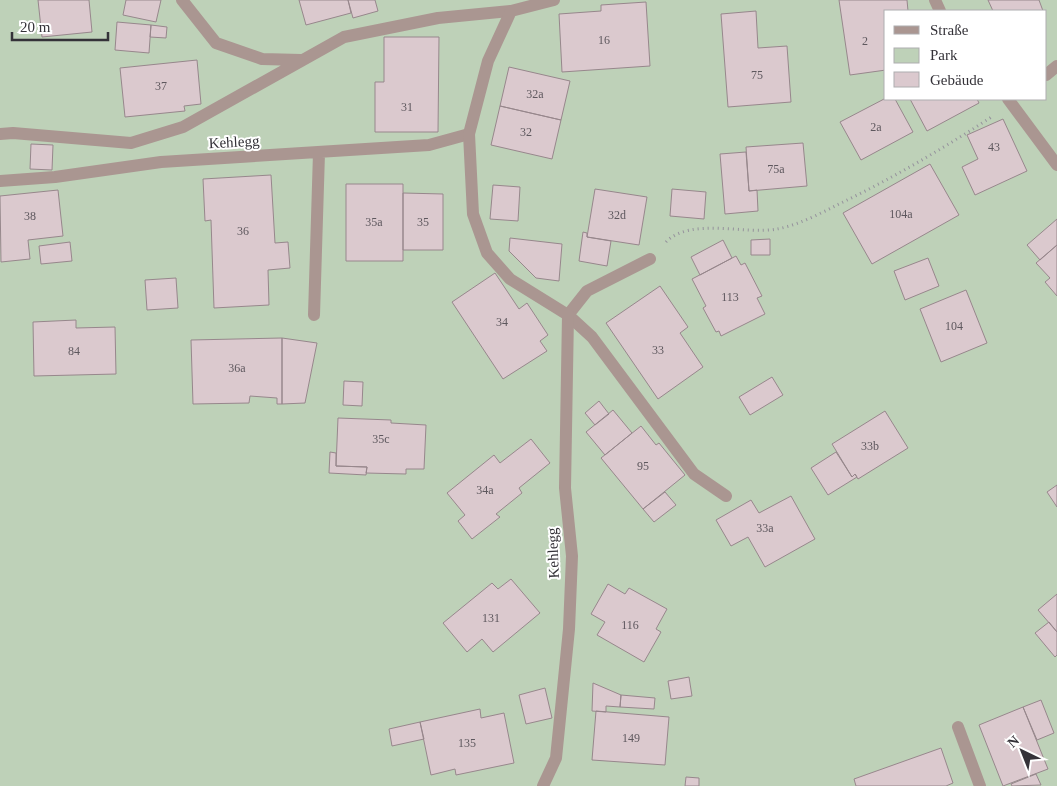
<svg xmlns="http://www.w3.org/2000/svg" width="1057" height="786" viewBox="0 0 1057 786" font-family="'Times New Roman',serif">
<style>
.green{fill:#bed1b8;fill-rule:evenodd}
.building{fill:#dbc9ce;stroke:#97878c}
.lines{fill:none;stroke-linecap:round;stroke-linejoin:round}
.path{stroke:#95929c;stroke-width:3;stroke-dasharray:1 4;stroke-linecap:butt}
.service{stroke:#aa9691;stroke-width:12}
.minor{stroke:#aa9691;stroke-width:12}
.labels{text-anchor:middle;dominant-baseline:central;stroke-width:4;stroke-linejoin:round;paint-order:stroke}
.number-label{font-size:12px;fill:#5e585e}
.street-label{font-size:15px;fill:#343238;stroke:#fff}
</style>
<rect width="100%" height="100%" fill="#f0ebfa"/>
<path class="green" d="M 0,0 L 1057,0 L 1057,786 L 0,786 ZM 886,11 L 1046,11 L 1046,99 L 886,99 Z"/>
<path class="building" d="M 38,0 L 89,0 L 92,32 L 42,37 Z
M 126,0 L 161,0 L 156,22 L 123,15 Z
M 299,0 L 348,0 L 351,13 L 306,25 Z
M 348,0 L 375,0 L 378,11 L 353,18 Z
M 839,0 L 907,0 L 908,11 L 886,11 L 886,70 L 850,75 Z
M 988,0 L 1039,0 L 1043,11 L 993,11 Z
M 646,2 L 650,66 L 562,72 L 559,14 L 601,11 L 601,5 Z
M 756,11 L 758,48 L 787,46 L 791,102 L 728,107 L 721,14 Z
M 117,22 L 151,25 L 149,53 L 115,50 Z
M 151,25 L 167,27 L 166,38 L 150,37 Z
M 384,37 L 439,37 L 438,132 L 375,132 L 375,82 L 384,82 Z
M 197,60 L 201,104 L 184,106 L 185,111 L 125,117 L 120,68 Z
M 509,67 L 570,81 L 561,120 L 500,106 Z
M 886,98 L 895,99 L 913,132 L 861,160 L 840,122 Z
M 910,99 L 977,99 L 979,103 L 927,131 Z
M 500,106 L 561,120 L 552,159 L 491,145 Z
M 1003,119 L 1027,171 L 975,195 L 962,167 L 978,159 L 967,135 Z
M 803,143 L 807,186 L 749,191 L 746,147 Z
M 31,144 L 53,145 L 52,170 L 30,169 Z
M 746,152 L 749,191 L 757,190 L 758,211 L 725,214 L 720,154 Z
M 930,164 L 959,215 L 872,264 L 843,213 Z
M 271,175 L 275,243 L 288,242 L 290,268 L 268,270 L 269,305 L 214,308 L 211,220 L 205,221 L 203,179 Z
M 346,184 L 403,184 L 403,261 L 346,261 Z
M 493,185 L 520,187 L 518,221 L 490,219 Z
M 595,189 L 647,197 L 639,245 L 587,237 Z
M 672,189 L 706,192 L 704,219 L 670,216 Z
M 58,190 L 63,236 L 28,240 L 30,259 L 1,262 L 0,196 Z
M 403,193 L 443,194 L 443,250 L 403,250 Z
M 1057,219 L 1057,245 L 1040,260 L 1027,245 Z
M 583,232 L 587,233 L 587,237 L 611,241 L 607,266 L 579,261 Z
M 510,238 L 562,244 L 559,281 L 536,278 L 509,251 Z
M 770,239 L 770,255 L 751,255 L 751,240 Z
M 723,240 L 732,258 L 700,275 L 691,257 Z
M 70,242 L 72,261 L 41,264 L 39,246 Z
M 1057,245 L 1057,296 L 1045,282 L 1050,278 L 1036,263 Z
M 736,256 L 741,265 L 745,263 L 762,296 L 757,298 L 765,314 L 721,336 L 719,331 L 716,332 L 703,308 L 706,306 L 692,279 Z
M 928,258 L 939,286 L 905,300 L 894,271 Z
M 495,273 L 519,309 L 527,303 L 548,335 L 540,341 L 547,351 L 503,379 L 452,302 Z
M 176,278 L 178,308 L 147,310 L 145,280 Z
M 660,286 L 688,327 L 680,333 L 703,367 L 658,399 L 606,323 Z
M 966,290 L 987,343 L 941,362 L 920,309 Z
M 76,320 L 76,328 L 115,327 L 116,374 L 34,376 L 33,322 Z
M 282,338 L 282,404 L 277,404 L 277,398 L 250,396 L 249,403 L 193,404 L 191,340 Z
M 282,338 L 317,343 L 305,403 L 282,404 Z
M 772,377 L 783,395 L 750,415 L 739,397 Z
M 344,381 L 363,382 L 362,406 L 343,405 Z
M 599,401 L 609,414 L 595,425 L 585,413 Z
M 613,410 L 632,433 L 605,455 L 586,432 Z
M 885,411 L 908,448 L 858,479 L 855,474 L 852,477 L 832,444 Z
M 338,418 L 391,420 L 391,423 L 426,425 L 424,469 L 406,469 L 406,474 L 366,473 L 367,467 L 336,466 Z
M 641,426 L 656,445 L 659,443 L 685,475 L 643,509 L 601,458 Z
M 531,439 L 550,463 L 519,488 L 522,493 L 496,514 L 500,517 L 472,539 L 458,521 L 465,515 L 447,493 L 494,455 L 500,463 Z
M 330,452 L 336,453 L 336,466 L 367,467 L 366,475 L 329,473 Z
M 836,452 L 852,477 L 855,474 L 857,477 L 828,495 L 811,468 Z
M 1057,485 L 1057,507 L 1047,492 Z
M 665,492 L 676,505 L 654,522 L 643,509 Z
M 791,496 L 815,539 L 765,567 L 748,537 L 731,546 L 716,520 L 751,500 L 759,513 Z
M 511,579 L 540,613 L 493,652 L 482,639 L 467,652 L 443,623 L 492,583 L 498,589 Z
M 608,584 L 625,594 L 629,588 L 667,609 L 656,629 L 661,632 L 644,662 L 597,635 L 605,622 L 591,614 Z
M 1057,594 L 1057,632 L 1038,610 Z
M 1049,622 L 1057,632 L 1057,655 L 1055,657 L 1035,633 Z
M 689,677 L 692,696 L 671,699 L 668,681 Z
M 593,683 L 621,695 L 620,707 L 606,706 L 606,712 L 592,711 Z
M 545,688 L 552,718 L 526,724 L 519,695 Z
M 621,695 L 655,698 L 654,709 L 620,707 Z
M 1041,700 L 1054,733 L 1037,740 L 1023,707 Z
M 1023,707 L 1048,769 L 1003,786 L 979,725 Z
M 480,709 L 481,718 L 504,713 L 514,763 L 456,775 L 455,769 L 431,775 L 420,722 Z
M 596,711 L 669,717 L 665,765 L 592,760 Z
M 420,722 L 424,739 L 392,746 L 389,729 Z
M 941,748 L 953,783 L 946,786 L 856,786 L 854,779 Z
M 1036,774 L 1041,785 L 1012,786 L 1011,784 Z
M 686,777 L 699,778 L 699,786 L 685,786 Z"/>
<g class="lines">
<path class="path" d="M 666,242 C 690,217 746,235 777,229 C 799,225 821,213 841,203 C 893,178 944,148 993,116"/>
<path class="service" d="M 182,0 L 216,43 L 262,59 L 301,60
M 0,134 L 13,133 L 131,143 L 183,127 L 344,37 L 438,18 L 511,11
M 0,181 L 55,177 L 161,162 L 429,145 L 469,134
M 650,259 L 587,291 L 568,315 L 592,337 L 694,474 L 726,496
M 314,315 L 319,153
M 958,727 L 980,786"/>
<path class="minor" d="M 935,0 L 940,11
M 1046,75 L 1057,66
M 1008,99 L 1057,165
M 543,786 L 556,758 L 569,629 L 572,556 L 565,488 L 568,315 L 510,279 L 487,253 L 473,214 L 469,134 L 488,61 L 511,11 L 554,0"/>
</g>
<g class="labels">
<g class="number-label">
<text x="604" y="40">16</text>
<text x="865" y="41">2</text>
<text x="757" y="75">75</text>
<text x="161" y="86">37</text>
<text x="535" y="94">32a</text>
<text x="407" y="107">31</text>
<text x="876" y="127">2a</text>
<text x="526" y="132">32</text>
<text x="994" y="147">43</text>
<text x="776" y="169">75a</text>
<text x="901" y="214">104a</text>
<text x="617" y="215">32d</text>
<text x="30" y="216">38</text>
<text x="374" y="222">35a</text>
<text x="423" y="222">35</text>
<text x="243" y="231">36</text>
<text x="730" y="297">113</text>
<text x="502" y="322">34</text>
<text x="954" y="326">104</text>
<text x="658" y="350">33</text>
<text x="74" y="351">84</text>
<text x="237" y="368">36a</text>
<text x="381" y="439">35c</text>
<text x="870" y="446">33b</text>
<text x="643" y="466">95</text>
<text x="485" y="490">34a</text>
<text x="765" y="528">33a</text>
<text x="491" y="618">131</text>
<text x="630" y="625">116</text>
<text x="631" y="738">149</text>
<text x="467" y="743">135</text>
</g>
<g class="street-label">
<text transform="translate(234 142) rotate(-3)">Kehlegg</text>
<text transform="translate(553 553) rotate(-92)">Kehlegg</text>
</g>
</g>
<rect x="884" y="10" width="162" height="90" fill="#ffffff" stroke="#aeadaf"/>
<rect x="894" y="26" width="25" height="8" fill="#aa9691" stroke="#aeadaf"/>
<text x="930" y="35" font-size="15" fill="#343238">Straße</text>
<rect x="894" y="48" width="25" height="15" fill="#bed1b8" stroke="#aeadaf"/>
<text x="930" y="60" font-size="15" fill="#343238">Park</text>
<rect x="894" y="72" width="25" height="15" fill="#dbc9ce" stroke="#aeadaf"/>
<text x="930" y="85" font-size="15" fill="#343238">Gebäude</text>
<g transform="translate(1022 751) rotate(317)" stroke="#ffffff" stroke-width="4" paint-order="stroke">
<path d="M0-4L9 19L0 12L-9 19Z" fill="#343238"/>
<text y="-8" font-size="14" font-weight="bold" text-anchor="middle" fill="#343238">N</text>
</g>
<path d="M12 32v8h96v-8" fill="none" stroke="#343238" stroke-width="2.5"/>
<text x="20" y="32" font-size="15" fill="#343238" stroke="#ffffff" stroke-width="4" paint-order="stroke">20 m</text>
</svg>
